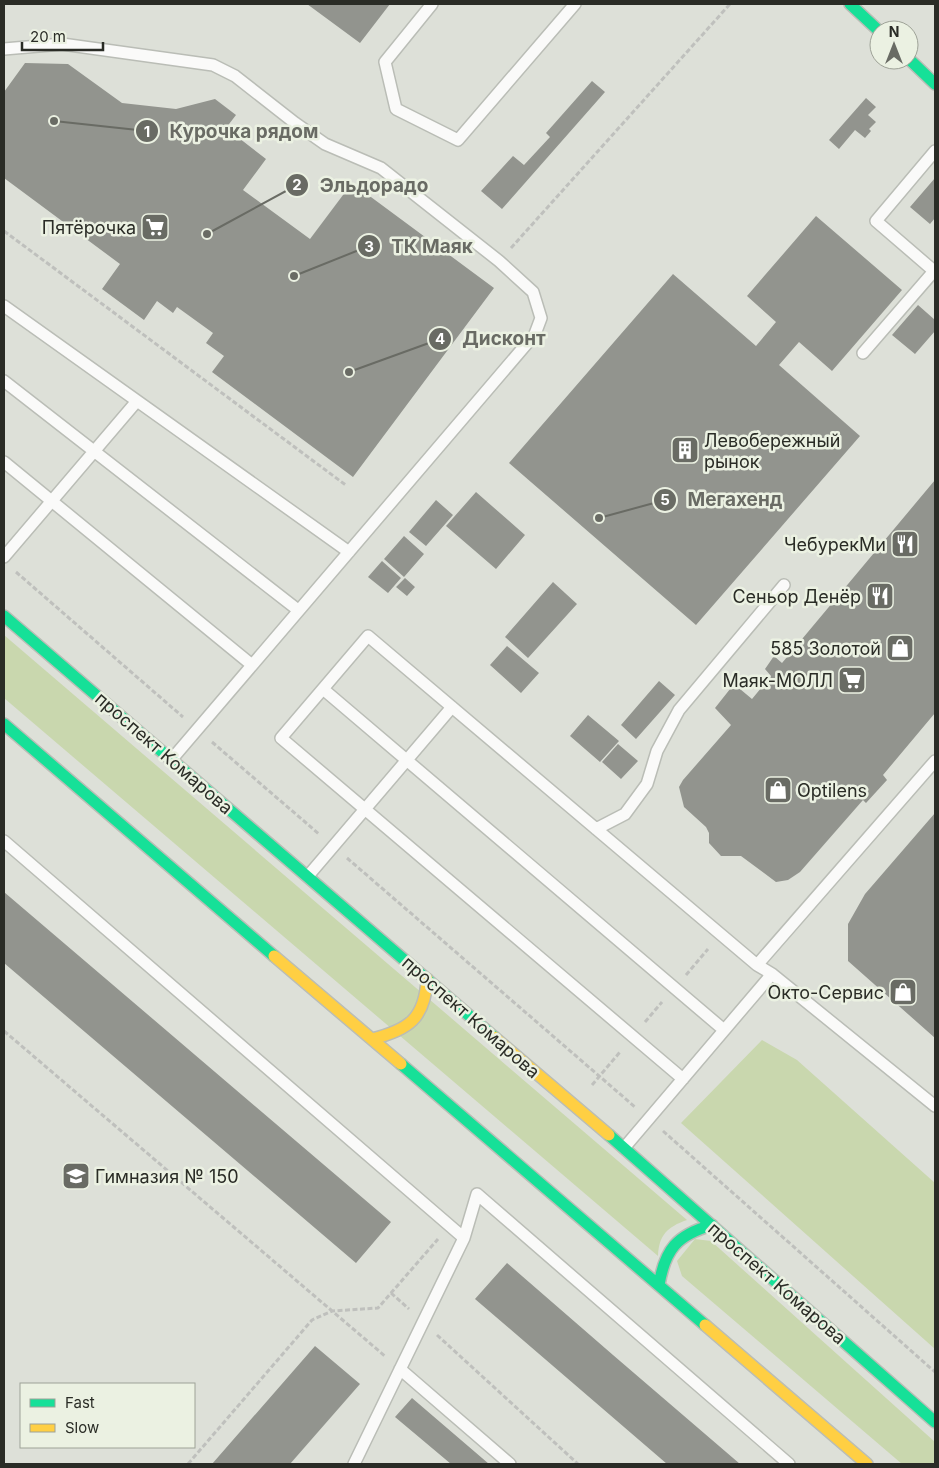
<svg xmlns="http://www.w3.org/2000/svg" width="939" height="1468" viewBox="0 0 939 1468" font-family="Inter,sans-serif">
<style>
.green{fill:#c9d7ae}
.building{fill:#92948e}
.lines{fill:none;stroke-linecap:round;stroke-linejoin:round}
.lane-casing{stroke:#babdb6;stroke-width:14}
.fast-casing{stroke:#babdb6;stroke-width:14}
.slow-casing{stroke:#babdb6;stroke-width:14}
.path{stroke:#bfc0bd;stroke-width:3;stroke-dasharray:5 2.5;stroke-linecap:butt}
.lane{stroke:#fafaf9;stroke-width:11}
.fast{stroke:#16e098;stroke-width:11}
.slow{stroke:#ffcf43;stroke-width:11}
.labels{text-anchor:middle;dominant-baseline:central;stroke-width:5;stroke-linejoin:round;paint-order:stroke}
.poi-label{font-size:18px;fill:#2a2c26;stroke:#ebf1e2;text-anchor:end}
.street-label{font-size:18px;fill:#2a2c26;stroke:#ebf1e2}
.leader{fill:none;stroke:#696b64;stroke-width:2}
.callout-dot{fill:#696b64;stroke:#ebf1e2;stroke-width:2}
.mark-label{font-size:15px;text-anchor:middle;font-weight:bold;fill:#fff}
.callout-label{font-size:19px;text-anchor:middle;font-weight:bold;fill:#696b64;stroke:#ebf1e2;stroke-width:5;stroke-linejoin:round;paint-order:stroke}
</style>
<rect width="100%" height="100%" fill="#dde0d8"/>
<path class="green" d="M 4,635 L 687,1220 C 667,1227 659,1235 658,1256 L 4,698 Z
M 762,1040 L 797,1060 L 935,1183 L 935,1349 L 681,1123 Z
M 695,1239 L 711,1241 L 935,1442 L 935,1464 L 902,1464 L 682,1276 L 677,1261 Z"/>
<path class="building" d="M 307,4 L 390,4 L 360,43 Z
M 25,63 L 68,64 L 122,103 L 176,109 L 215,99 L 236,115 L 226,128 L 266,159 L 243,190 L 310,239 L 352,183 L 494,288 L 353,477 L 212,372 L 224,356 L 206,343 L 213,333 L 177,307 L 173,313 L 157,301 L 144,320 L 102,289 L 120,264 L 4,178 L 4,92 Z
M 592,81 L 605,92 L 502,209 L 481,191 L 513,156 L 524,165 L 550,137 L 546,133 Z
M 866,98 L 876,107 L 868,115 L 876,122 L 869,129 L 871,131 L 865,138 L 855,130 L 839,149 L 829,140 Z
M 935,178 L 935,218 L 930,224 L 910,207 Z
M 816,216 L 902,290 L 832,371 L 799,342 L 779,365 L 860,436 L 696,625 L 509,463 L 673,274 L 756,346 L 776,322 L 747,296 Z
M 918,305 L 935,320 L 935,331 L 915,354 L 892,335 Z
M 935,480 L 935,713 L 883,775 L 887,780 L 866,803 L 863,800 L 800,872 L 788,880 L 776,882 L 741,856 L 721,856 L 709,843 L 709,833 L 706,827 L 684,807 L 679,787 L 683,780 L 731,725 L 715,708 L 734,684 L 752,699 L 771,676 L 765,669 L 774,656 L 782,663 Z
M 476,492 L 525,535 L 496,569 L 446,526 Z
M 436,500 L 453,515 L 426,546 L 409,532 Z
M 404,536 L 424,554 L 404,577 L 384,559 Z
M 382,561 L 401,578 L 388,593 L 368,577 Z
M 405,578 L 415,587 L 407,596 L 396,587 Z
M 553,582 L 577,604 L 528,658 L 505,637 Z
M 507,646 L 539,673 L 521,693 L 490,665 Z
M 659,681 L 675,695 L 636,739 L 621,725 Z
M 588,715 L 619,741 L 600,762 L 570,736 Z
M 618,744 L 638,761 L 621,779 L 602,762 Z
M 935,813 L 935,1038 L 848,961 L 848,924 L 865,894 Z
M 4,892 L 391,1222 L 356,1263 L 4,963 Z
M 507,1263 L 613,1355 L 740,1464 L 667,1464 L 475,1299 Z
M 315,1346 L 360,1384 L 290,1464 L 212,1464 Z
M 412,1398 L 489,1464 L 451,1464 L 395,1417 Z"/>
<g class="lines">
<defs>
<path id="lane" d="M 432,4 L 385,62 L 396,109 L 458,140 L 575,4
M 4,49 L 62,44 L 213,65 L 235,76 L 295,123 L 325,144 L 381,168 L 499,261 L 533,292 L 541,318 L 535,334 L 172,759
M 4,306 L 349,552
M 863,353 L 934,271 L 876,221 L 935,151
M 4,381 L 298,610
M 4,462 L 252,665
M 4,557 L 137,401
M 323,689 L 724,1030
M 596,829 L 625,814 L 647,784 L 657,751 L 679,710 L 784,585
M 4,841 L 464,1238
M 308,876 L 452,707
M 772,974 L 935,1106
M 683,1079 L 281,738 L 368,636 L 757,965
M 624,1148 L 772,974 L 757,965 L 935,761
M 400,1369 L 510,1464
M 354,1464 L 464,1238 L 477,1194 L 789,1464"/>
<path id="fast" d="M 850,4 L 879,31
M 909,59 L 935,84
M 4,616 L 494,1037
M 4,724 L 274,956
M 401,1064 L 705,1325
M 609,1135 L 935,1422
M 659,1285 C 665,1249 677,1235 712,1225"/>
<path id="slow" d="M 274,956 L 401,1064
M 494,1037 L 609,1135
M 372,1039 C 408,1030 425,1019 427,979
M 705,1325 L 867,1464"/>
</defs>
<use href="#lane" class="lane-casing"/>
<use href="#fast" class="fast-casing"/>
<use href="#slow" class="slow-casing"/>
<path class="path" d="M 4,231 L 347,486
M 511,248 L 730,4
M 16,572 L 183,717
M 212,742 L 319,834
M 347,858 L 635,1107
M 686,975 L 708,949
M 645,1022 L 662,1002
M 4,1031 L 386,1357
M 592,1085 L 620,1052
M 663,1131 L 935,1372
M 391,1293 L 409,1309
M 437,1335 L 578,1464
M 188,1464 L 312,1320 L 332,1311 L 378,1308 L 438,1239"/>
<use href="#lane" class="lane"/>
<use href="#fast" class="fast"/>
<use href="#slow" class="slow"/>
</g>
<defs>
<symbol id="supermarket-square" viewBox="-11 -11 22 22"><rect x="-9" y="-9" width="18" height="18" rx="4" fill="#696b64" stroke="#ebf1e2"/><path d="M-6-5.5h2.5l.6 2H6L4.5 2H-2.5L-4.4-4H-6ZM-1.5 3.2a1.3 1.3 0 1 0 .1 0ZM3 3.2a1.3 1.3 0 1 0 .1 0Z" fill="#fff"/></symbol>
<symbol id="building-square" viewBox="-11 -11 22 22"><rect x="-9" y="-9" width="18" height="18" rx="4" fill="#696b64" stroke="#ebf1e2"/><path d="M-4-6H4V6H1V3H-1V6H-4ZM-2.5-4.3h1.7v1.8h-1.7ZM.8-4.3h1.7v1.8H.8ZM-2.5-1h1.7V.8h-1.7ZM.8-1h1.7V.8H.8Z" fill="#fff"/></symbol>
<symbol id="restaurant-square" viewBox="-11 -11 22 22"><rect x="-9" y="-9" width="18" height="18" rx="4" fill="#696b64" stroke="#ebf1e2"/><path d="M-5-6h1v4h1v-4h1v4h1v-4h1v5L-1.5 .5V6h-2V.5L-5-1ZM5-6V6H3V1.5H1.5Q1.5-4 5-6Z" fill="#fff"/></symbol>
<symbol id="shop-square" viewBox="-11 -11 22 22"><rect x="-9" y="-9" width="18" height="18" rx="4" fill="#696b64" stroke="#ebf1e2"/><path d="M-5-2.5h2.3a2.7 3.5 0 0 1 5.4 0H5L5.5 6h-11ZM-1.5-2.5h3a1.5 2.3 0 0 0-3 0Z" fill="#fff"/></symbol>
<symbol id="school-square" viewBox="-11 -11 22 22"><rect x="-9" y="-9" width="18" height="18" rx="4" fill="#696b64" stroke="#ebf1e2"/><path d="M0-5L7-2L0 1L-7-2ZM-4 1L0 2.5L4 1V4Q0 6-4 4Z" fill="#fff"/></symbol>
</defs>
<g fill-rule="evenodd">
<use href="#supermarket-square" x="139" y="211" width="32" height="32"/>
<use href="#building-square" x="669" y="434" width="32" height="32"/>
<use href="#restaurant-square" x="889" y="528" width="32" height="32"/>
<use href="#restaurant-square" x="864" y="580" width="32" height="32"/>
<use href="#shop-square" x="884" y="632" width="32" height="32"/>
<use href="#supermarket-square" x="836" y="664" width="32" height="32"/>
<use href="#shop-square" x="762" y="774" width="32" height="32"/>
<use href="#shop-square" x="887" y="976" width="32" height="32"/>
<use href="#school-square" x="60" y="1160" width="32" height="32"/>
</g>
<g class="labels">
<g class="poi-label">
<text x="136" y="227">Пятёрочка</text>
<text x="704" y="440" text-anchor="start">Левобережный<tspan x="704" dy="21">рынок</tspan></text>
<text x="886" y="544">ЧебурекМи</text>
<text x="861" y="596">Сеньор Денёр</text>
<text x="881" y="648">585 Золотой</text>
<text x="833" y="680">Маяк-МОЛЛ</text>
<text x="797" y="790" text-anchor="start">Optilens</text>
<text x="884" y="992">Окто-Сервис</text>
<text x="95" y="1176" text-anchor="start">Гимназия № 150</text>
</g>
<g class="street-label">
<text transform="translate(164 753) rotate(41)">проспект Комарова</text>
<text transform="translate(471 1017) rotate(41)">проспект Комарова</text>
<text transform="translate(777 1283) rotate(41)">проспект Комарова</text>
</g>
</g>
<path class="leader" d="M54 121L147 131M207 234L297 185M294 276L369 246M349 372L440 339M599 518L665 500"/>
<g class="callout-dot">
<circle cx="54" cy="121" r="5"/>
<circle cx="207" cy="234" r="5"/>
<circle cx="294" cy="276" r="5"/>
<circle cx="349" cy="372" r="5"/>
<circle cx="599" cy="518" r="5"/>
<circle cx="147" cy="131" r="12"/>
<circle cx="297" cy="185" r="12"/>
<circle cx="369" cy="246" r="12"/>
<circle cx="440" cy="339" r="12"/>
<circle cx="665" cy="500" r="12"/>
</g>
<g class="mark-label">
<text x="147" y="137">1</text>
<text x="297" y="190">2</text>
<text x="369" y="252">3</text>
<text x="440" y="344">4</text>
<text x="665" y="505">5</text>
</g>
<g class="callout-label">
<text x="244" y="138">Курочка рядом</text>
<text x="374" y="192">Эльдорадо</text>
<text x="432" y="253">ТК Маяк</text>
<text x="504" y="345">Дисконт</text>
<text x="735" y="506">Мегахенд</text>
</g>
<rect width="939" height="1468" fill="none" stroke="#2a2c26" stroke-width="10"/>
<rect x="20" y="1383" width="175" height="65" fill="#ebf1e2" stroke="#9ea297"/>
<rect x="30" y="1399" width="25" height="8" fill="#16e098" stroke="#9ea297"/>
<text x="65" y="1408" font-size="15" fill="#2a2c26">Fast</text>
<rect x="30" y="1424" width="25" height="8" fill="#ffcf43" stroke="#9ea297"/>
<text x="65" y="1433" font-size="15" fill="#2a2c26">Slow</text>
<g transform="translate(894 45)"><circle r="24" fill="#ebf1e2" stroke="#9ea297"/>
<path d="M0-4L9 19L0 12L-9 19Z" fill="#696b64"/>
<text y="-8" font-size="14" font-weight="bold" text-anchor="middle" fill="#2a2c26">N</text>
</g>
<path d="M22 42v8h81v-8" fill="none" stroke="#2a2c26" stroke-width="2.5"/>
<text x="30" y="42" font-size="15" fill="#2a2c26" stroke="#ebf1e2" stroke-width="4" paint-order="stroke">20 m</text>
</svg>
